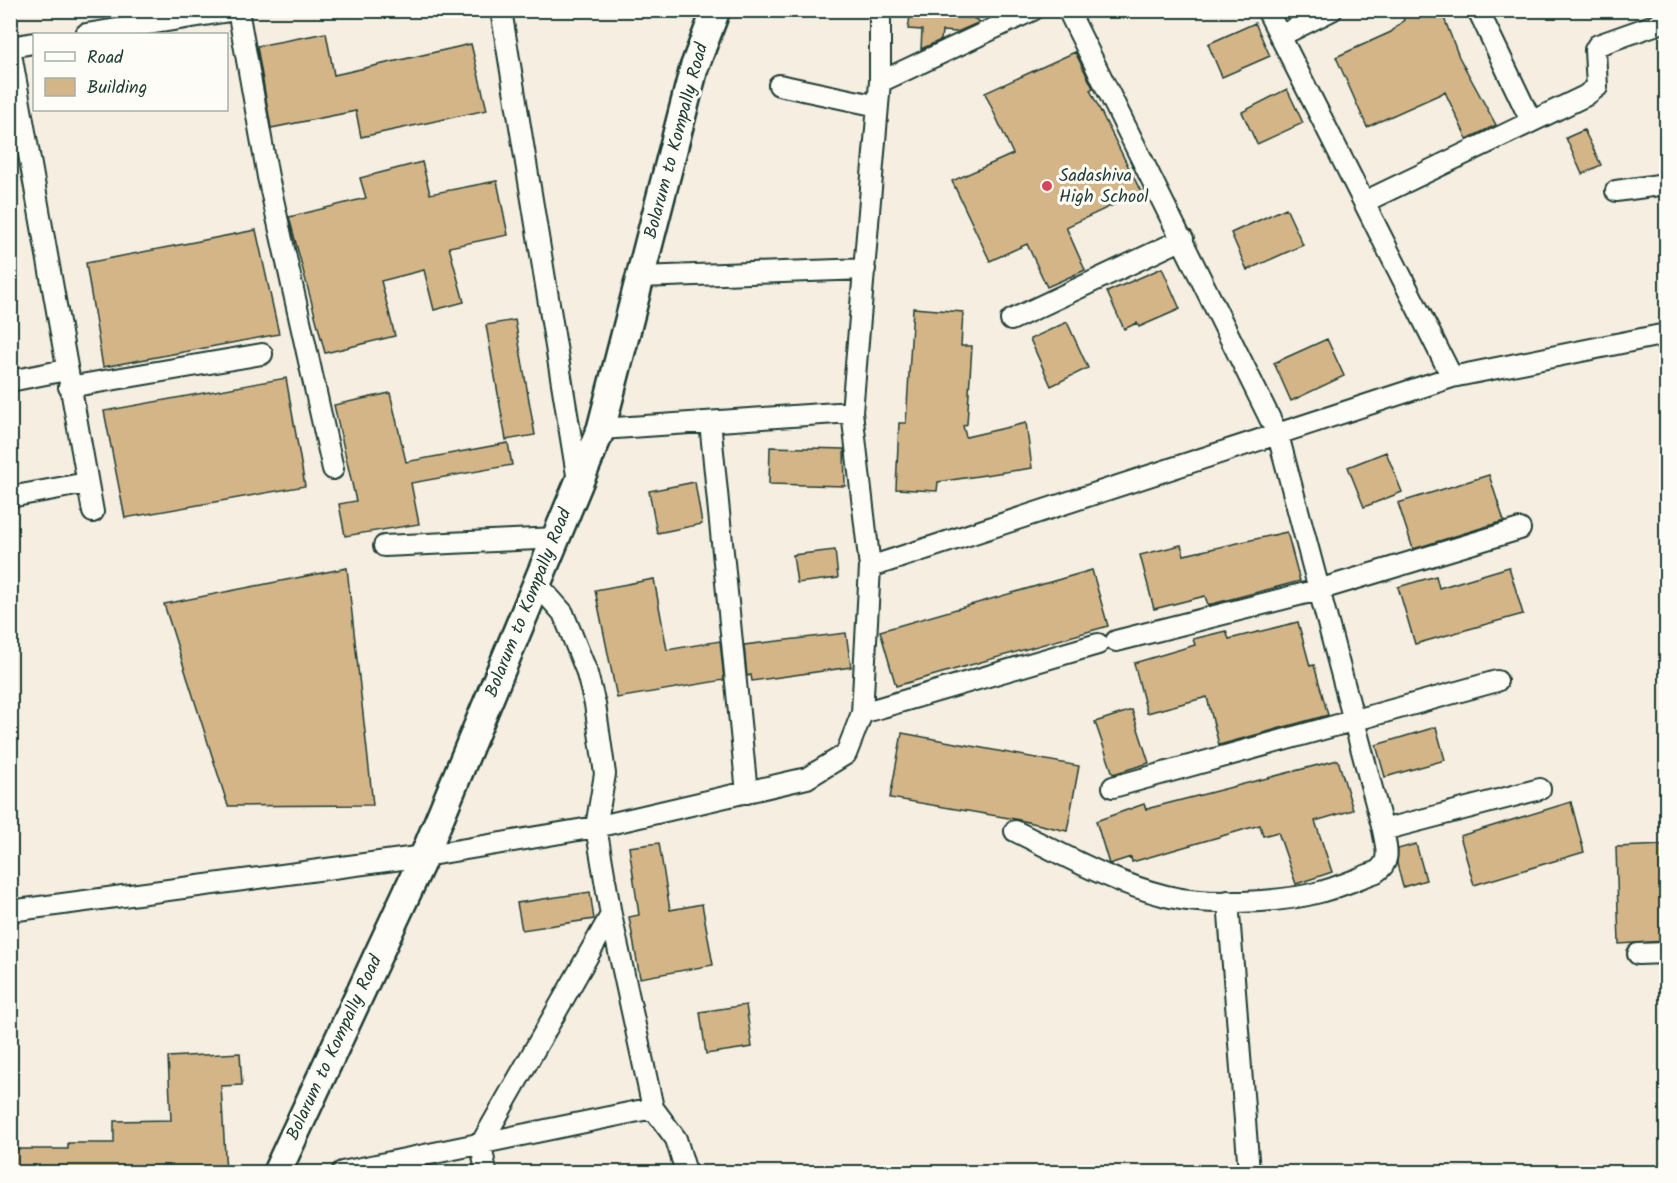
<svg xmlns="http://www.w3.org/2000/svg" width="1677" height="1183" viewBox="0 0 1677 1183" font-family="Kalam,sans-serif">
<style>
.building{fill:#d4b588;stroke:#1f3d34;stroke-width:1.5}
.lines{fill:none;stroke-linecap:round;stroke-linejoin:round}
.minor-casing{stroke:#1f3d34;stroke-width:24}
.secondary-casing{stroke:#1f3d34;stroke-width:32}
.minor{stroke:#fdfcf7;stroke-width:20}
.secondary{stroke:#fdfcf7;stroke-width:27}
.poi-dot{fill:#d1495b;stroke:#fdfcf7;stroke-width:2}
.labels{text-anchor:middle;dominant-baseline:central;stroke-width:6;stroke-linejoin:round;paint-order:stroke}
.street-label{font-size:18px;fill:#1f3d34;stroke:#fdfcf7}
.poi-label{font-size:18px;fill:#1f3d34;stroke:#fdfcf7;text-anchor:start}
</style>
<rect width="100%" height="100%" fill="#f5eee1"/>
<filter id="ink" filterUnits="userSpaceOnUse"><feTurbulence type="fractalNoise" baseFrequency=".0167" numOctaves="2"/><feDisplacementMap in="SourceGraphic" scale="12" xChannelSelector="R" yChannelSelector="G"/><feConvolveMatrix kernelMatrix="1 2 1 2 8 2 1 2 1" color-interpolation-filters="sRGB"/></filter>
<g filter="url(#ink)">
<path class="building" d="M 911,10 L 960,10 L 980,22 L 957,32 L 942,31 L 941,40 L 921,49 L 922,30 L 908,29 Z
M 1400,10 L 1441,10 L 1459,57 L 1496,125 L 1467,139 L 1445,92 L 1367,127 L 1336,57 L 1391,32 L 1404,20 Z
M 1255,23 L 1270,56 L 1222,77 L 1208,44 Z
M 326,33 L 334,75 L 471,44 L 487,110 L 361,137 L 356,111 L 271,128 L 257,46 Z
M 1075,52 L 1093,88 L 1090,90 L 1141,192 L 1066,227 L 1085,270 L 1047,287 L 1027,244 L 990,261 L 952,181 L 1013,154 L 985,93 Z
M 1287,89 L 1303,123 L 1257,144 L 1242,112 Z
M 1584,130 L 1601,165 L 1582,174 L 1566,138 Z
M 422,162 L 430,194 L 497,181 L 508,235 L 449,247 L 464,302 L 434,310 L 424,270 L 381,281 L 395,336 L 325,353 L 289,217 L 366,198 L 360,178 Z
M 1286,208 L 1303,245 L 1247,270 L 1231,233 Z
M 256,230 L 279,334 L 103,367 L 86,263 Z
M 1162,268 L 1180,309 L 1139,327 L 1137,323 L 1124,329 L 1107,292 Z
M 913,308 L 963,312 L 961,346 L 972,346 L 967,424 L 963,426 L 966,437 L 1026,423 L 1032,468 L 938,482 L 937,491 L 896,489 L 899,423 L 906,423 Z
M 515,320 L 535,435 L 506,440 L 486,325 Z
M 1067,322 L 1088,368 L 1051,386 L 1030,339 Z
M 1327,339 L 1344,376 L 1291,401 L 1274,363 Z
M 286,378 L 305,486 L 125,518 L 104,411 Z
M 390,393 L 406,462 L 508,443 L 512,465 L 411,483 L 419,524 L 345,536 L 339,504 L 356,501 L 334,405 Z
M 770,447 L 844,449 L 845,486 L 769,484 Z
M 1386,452 L 1402,492 L 1364,507 L 1348,467 Z
M 1489,475 L 1504,521 L 1413,549 L 1398,503 Z
M 695,482 L 702,524 L 657,533 L 649,491 Z
M 1287,532 L 1300,581 L 1208,605 L 1205,596 L 1154,609 L 1140,555 L 1181,545 L 1184,555 Z
M 835,550 L 838,578 L 797,583 L 793,555 Z
M 1509,567 L 1523,614 L 1415,644 L 1398,587 L 1436,576 L 1439,588 Z
M 347,568 L 373,805 L 228,806 L 164,604 Z
M 1092,570 L 1108,626 L 896,686 L 880,631 Z
M 654,579 L 667,650 L 720,641 L 724,680 L 617,698 L 595,590 Z
M 1298,622 L 1310,666 L 1314,665 L 1328,715 L 1219,745 L 1207,697 L 1147,713 L 1134,663 L 1195,645 L 1193,639 L 1226,631 L 1229,639 Z
M 846,633 L 851,667 L 752,681 L 751,675 L 747,676 L 744,645 Z
M 1132,710 L 1149,763 L 1113,774 L 1095,722 Z
M 1436,727 L 1445,760 L 1385,777 L 1376,745 Z
M 902,733 L 1079,766 L 1067,831 L 1015,819 L 890,798 Z
M 1338,760 L 1353,810 L 1315,821 L 1332,872 L 1296,884 L 1278,832 L 1263,836 L 1260,825 L 1132,862 L 1131,857 L 1109,864 L 1096,821 L 1144,804 L 1146,809 Z
M 1571,802 L 1584,852 L 1474,885 L 1460,836 Z
M 659,843 L 670,910 L 702,904 L 713,965 L 640,978 L 629,917 L 639,915 L 629,847 Z
M 1416,844 L 1426,880 L 1403,887 L 1397,864 L 1398,849 Z
M 1666,845 L 1666,941 L 1619,944 L 1616,847 Z
M 590,892 L 594,919 L 522,930 L 517,903 Z
M 746,1005 L 752,1047 L 706,1054 L 700,1012 Z
M 240,1053 L 242,1085 L 221,1086 L 226,1173 L 10,1173 L 10,1149 L 68,1149 L 68,1143 L 114,1143 L 114,1121 L 171,1120 L 168,1057 Z"/>
<g class="lines">
<defs>
<path id="minor" d="M 238,10 L 268,177 L 333,469
M 501,10 L 578,481
M 1267,10 L 1452,377
M 1478,10 L 1531,121
M 86,34 L 236,10
M 1280,36 L 1332,10
M 10,47 L 34,43
M 10,48 L 93,512
M 880,82 L 1033,10
M 779,85 L 878,106
M 1616,191 L 1666,184
M 1364,202 L 1585,96 L 1597,87 L 1595,50 L 1598,45 L 1666,21
M 640,277 L 865,269
M 1011,320 L 1183,239
M 10,381 L 66,370
M 69,387 L 262,354
M 710,422 L 747,793
M 601,429 L 852,412
M 10,497 L 87,483
M 384,546 L 558,538
M 870,567 L 1452,377 L 1666,334
M 538,585 L 563,613 L 586,670 L 595,704 L 605,774 L 596,827 L 611,915 L 653,1108 L 676,1139 L 686,1172
M 1116,641 L 1318,590 L 1520,529
M 862,713 L 1098,644
M 1113,787 L 1497,681
M 1383,830 L 1540,789
M 1015,831 C 1064,855 1113,883 1166,896 C 1206,906 1280,903 1320,892 C 1339,887 1357,879 1376,872 C 1392,862 1386,847 1383,830 L 1278,435 L 1068,10
M 1228,901 L 1249,1172
M 10,911 L 424,856 L 596,827 L 807,778 L 846,754 L 862,713 L 870,567 L 852,412 L 880,82 L 880,10
M 1638,954 L 1666,953
M 342,1172 L 653,1108
M 486,1172 L 481,1144 L 611,915"/>
<path id="secondary" d="M 277,1172 L 424,856 L 601,429 L 694,68 L 716,10"/>
</defs>
<use href="#minor" class="minor-casing"/>
<use href="#secondary" class="secondary-casing"/>
<use href="#minor" class="minor"/>
<use href="#secondary" class="secondary"/>
</g>
</g>
<circle class="poi-dot" cx="1047" cy="186" r="6"/>
<g class="labels">
<g class="street-label">
<text transform="translate(677 141) rotate(-75)">Bolarum to Kompally Road</text>
<text transform="translate(529 603) rotate(-68)">Bolarum to Kompally Road</text>
<text transform="translate(335 1048) rotate(-65)">Bolarum to Kompally Road</text>
</g>
<g class="poi-label">
<text x="1059" y="176">Sadashiva<tspan x="1059" dy="21">High School</tspan></text>
</g>
</g>
<rect width="1677" height="1183" fill="none" stroke="#fdfcf7" stroke-width="36"/>
<rect x="18" y="18" width="1641" height="1147" fill="none" stroke="#1f3d34" stroke-width="2" filter="url(#ink)"/>
<rect x="33" y="33" width="195" height="78" fill="#fdfcf7" stroke="#a4b0a9" stroke-width="1.5"/>
<rect x="45" y="52" width="30" height="9" fill="#fdfcf7" stroke="#a4b0a9" stroke-width="1.5"/>
<text x="87" y="63" font-size="18" fill="#1f3d34">Road</text>
<rect x="45" y="78" width="30" height="18" fill="#d4b588" stroke="#a4b0a9" stroke-width="1.5"/>
<text x="87" y="93" font-size="18" fill="#1f3d34">Building</text>
</svg>
